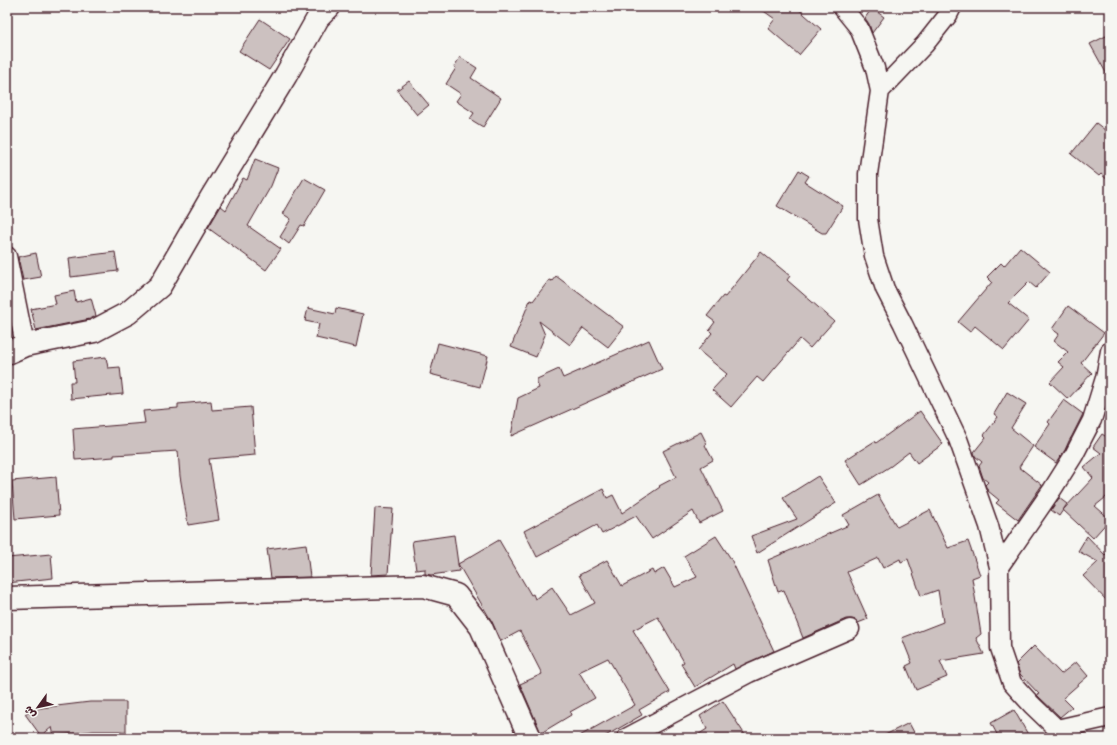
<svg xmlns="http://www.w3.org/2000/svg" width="1117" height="745" viewBox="0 0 1117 745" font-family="Delius,'Playpen Sans Arabic',sans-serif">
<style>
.building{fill:#ccc1c0;stroke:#4a1f2b}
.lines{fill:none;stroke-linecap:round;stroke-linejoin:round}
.street-casing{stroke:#4a1f2b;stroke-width:21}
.secondary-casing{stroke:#4a1f2b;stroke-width:25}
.street{stroke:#f6f6f2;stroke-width:18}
.secondary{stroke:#f6f6f2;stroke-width:22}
</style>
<rect width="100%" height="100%" fill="#f6f6f2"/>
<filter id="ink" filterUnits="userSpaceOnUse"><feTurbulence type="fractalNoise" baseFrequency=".025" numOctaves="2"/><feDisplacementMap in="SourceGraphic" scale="8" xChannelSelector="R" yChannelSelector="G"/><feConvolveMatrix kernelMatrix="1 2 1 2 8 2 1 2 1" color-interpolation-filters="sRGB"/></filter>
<g filter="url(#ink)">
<path class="building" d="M 758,7 L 796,7 L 821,29 L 799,55 L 768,28 L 775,19 Z
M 872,8 L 884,17 L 872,33 L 869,24 L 865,18 Z
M 260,19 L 290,39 L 269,70 L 239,51 Z
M 1110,34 L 1110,80 L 1090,44 Z
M 460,57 L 477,68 L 471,78 L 501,98 L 483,127 L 470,119 L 474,113 L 456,101 L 461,94 L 446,84 L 456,68 L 454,67 Z
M 409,81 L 429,105 L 417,115 L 397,90 Z
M 1096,123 L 1110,134 L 1110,182 L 1101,174 L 1099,176 L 1071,154 Z
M 255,159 L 278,168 L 271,186 L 248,226 L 281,249 L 266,270 L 208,228 L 221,206 L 226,210 L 243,178 L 247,180 Z
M 799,170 L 809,176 L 805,182 L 843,206 L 826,233 L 822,233 L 777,206 Z
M 304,178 L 325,190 L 304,226 L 301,225 L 289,244 L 280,237 L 291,219 L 283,214 Z
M 1020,247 L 1050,272 L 1036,288 L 1029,282 L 1008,303 L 1029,320 L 1004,350 L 975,326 L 970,332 L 958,322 L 992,282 L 987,277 L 1001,263 L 1004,266 Z
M 115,252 L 118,271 L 71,277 L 69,258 Z
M 761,252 L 790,276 L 787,280 L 834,321 L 810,348 L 800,339 L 763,382 L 757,377 L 731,407 L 712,390 L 727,374 L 698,350 L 712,333 L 709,330 L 715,322 L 707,316 L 723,296 L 725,297 Z
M 36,253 L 41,277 L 23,280 L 18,257 Z
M 556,276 L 624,327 L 608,347 L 583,328 L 570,345 L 539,321 L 545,335 L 536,357 L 511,347 L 530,300 L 533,301 L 549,280 L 552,281 Z
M 74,291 L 76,302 L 91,298 L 96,316 L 90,319 L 36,330 L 31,309 L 56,304 L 54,295 Z
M 1068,306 L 1104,333 L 1081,363 L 1092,373 L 1068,399 L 1050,382 L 1064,367 L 1058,362 L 1068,352 L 1054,341 L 1059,334 L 1052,329 Z
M 308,308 L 335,314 L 336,308 L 363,314 L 356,347 L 316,338 L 319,324 L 305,321 Z
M 649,340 L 662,369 L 511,436 L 518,398 L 539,388 L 537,383 L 537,379 L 559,369 L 563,378 Z
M 438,343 L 488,356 L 480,387 L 430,374 Z
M 106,357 L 108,368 L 120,367 L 123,394 L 71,399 L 70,382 L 75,382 L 73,361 Z
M 1007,392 L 1026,404 L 1011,428 L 1033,446 L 1019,467 L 1042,485 L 1018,520 L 996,503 L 999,500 L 988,491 L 985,485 L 988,482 L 983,478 L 979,466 L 982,462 L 975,456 L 974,452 L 986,437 L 984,435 L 998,417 L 994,414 Z
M 1064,400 L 1083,414 L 1072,436 L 1069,441 L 1065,450 L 1056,463 L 1034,447 L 1050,424 L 1048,422 Z
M 211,401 L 212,410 L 251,407 L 255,455 L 209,459 L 219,520 L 188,525 L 180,476 L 178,451 L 114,455 L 114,457 L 75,460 L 73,429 L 145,423 L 143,411 L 178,408 L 178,404 Z
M 920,411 L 943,444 L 917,463 L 909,452 L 891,466 L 861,485 L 845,460 L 875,441 L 876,443 Z
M 701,432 L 707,444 L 705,445 L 713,460 L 701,467 L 723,511 L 699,523 L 693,511 L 652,539 L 636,516 L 602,534 L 597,525 L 537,557 L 524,531 L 603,489 L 607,498 L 613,495 L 622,513 L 660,487 L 659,486 L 676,477 L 663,451 Z
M 1102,434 L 1110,439 L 1110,494 L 1095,506 L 1110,519 L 1093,538 L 1063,510 L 1093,478 L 1084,467 L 1101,453 L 1093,447 Z
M 818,476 L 836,503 L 757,553 L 751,536 L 797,519 L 783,498 Z
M 56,477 L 59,515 L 15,519 L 12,481 Z
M 878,495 L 897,527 L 930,510 L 948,548 L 968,541 L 980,575 L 972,578 L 981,634 L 976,638 L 984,654 L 940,661 L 947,677 L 916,690 L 906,666 L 912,663 L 902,638 L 943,622 L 938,590 L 921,596 L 908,559 L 901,562 L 900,559 L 883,568 L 878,558 L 847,572 L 868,619 L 858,623 L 856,620 L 852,619 L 846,619 L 803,638 L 784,590 L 778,592 L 768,560 L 849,525 L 843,515 Z
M 1059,498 L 1067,504 L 1059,516 L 1051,510 Z
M 375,508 L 393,509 L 388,574 L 371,575 Z
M 454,535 L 459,571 L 431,575 L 425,574 L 425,569 L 416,570 L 412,541 Z
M 716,536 L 731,559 L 774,651 L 735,669 L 733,664 L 695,687 L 681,664 L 684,662 L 658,617 L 633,630 L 670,692 L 639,710 L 642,715 L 602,738 L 576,738 L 635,705 L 608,658 L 579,672 L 595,698 L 570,712 L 571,715 L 541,733 L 520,684 L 542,674 L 520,631 L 501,641 L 492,622 L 458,564 L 499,540 L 531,595 L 533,594 L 535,599 L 552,587 L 571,615 L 595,603 L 579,575 L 607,560 L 622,586 L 652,570 L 654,574 L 664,568 L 675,587 L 697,577 L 684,556 Z
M 1087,536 L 1105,555 L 1110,550 L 1110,604 L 1083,576 L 1098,562 L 1078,551 Z
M 306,544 L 310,577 L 271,578 L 267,549 Z
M 51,554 L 53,578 L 7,583 L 7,558 Z
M 1034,646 L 1061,674 L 1076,662 L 1088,676 L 1063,698 L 1072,707 L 1060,717 L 1040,698 L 1037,695 L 1039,694 L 1020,674 L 1016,664 Z
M 723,701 L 747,738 L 693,738 L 707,729 L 700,716 Z
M 90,702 L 126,702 L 126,731 L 93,731 L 54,736 L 52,727 L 41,736 L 25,714 L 32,709 Z
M 1014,710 L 1030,738 L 999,738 L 991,723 Z
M 909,723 L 917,738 L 879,738 Z"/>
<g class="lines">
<defs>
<path id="street" d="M 842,7 L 859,28 L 875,68 L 880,91 L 868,174 L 868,219 L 874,256 L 885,289 L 903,324 L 958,439 L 989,526 L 999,567 L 1000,648 L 1012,683 L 1032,705 L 1057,729 L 1110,717
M 880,91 L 925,44 L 948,15 L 952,7
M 7,256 L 25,345
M 999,567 L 1052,490 L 1074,455 L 1092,420 L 1105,378 L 1110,351
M 626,738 L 749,673 L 850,629"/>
<path id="secondary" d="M 7,353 L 25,345 L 94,331 L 128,313 L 160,286 L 211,198 L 286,75 L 318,18 L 329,7
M 7,598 L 423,586 L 456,595 L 481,627 L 530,738"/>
</defs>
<use href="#street" class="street-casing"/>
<use href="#secondary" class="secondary-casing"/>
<use href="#street" class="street"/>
<use href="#secondary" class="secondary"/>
</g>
</g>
<rect width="1117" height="745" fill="none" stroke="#f6f6f2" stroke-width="24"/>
<rect x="12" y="12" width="1093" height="721" fill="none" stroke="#4a1f2b" stroke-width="1.5" filter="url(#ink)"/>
<g transform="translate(38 707) rotate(237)" stroke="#f6f6f2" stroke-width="3" paint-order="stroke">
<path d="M0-3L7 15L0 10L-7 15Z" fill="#4a1f2b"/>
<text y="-6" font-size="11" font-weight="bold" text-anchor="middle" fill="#4a1f2b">ش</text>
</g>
</svg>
